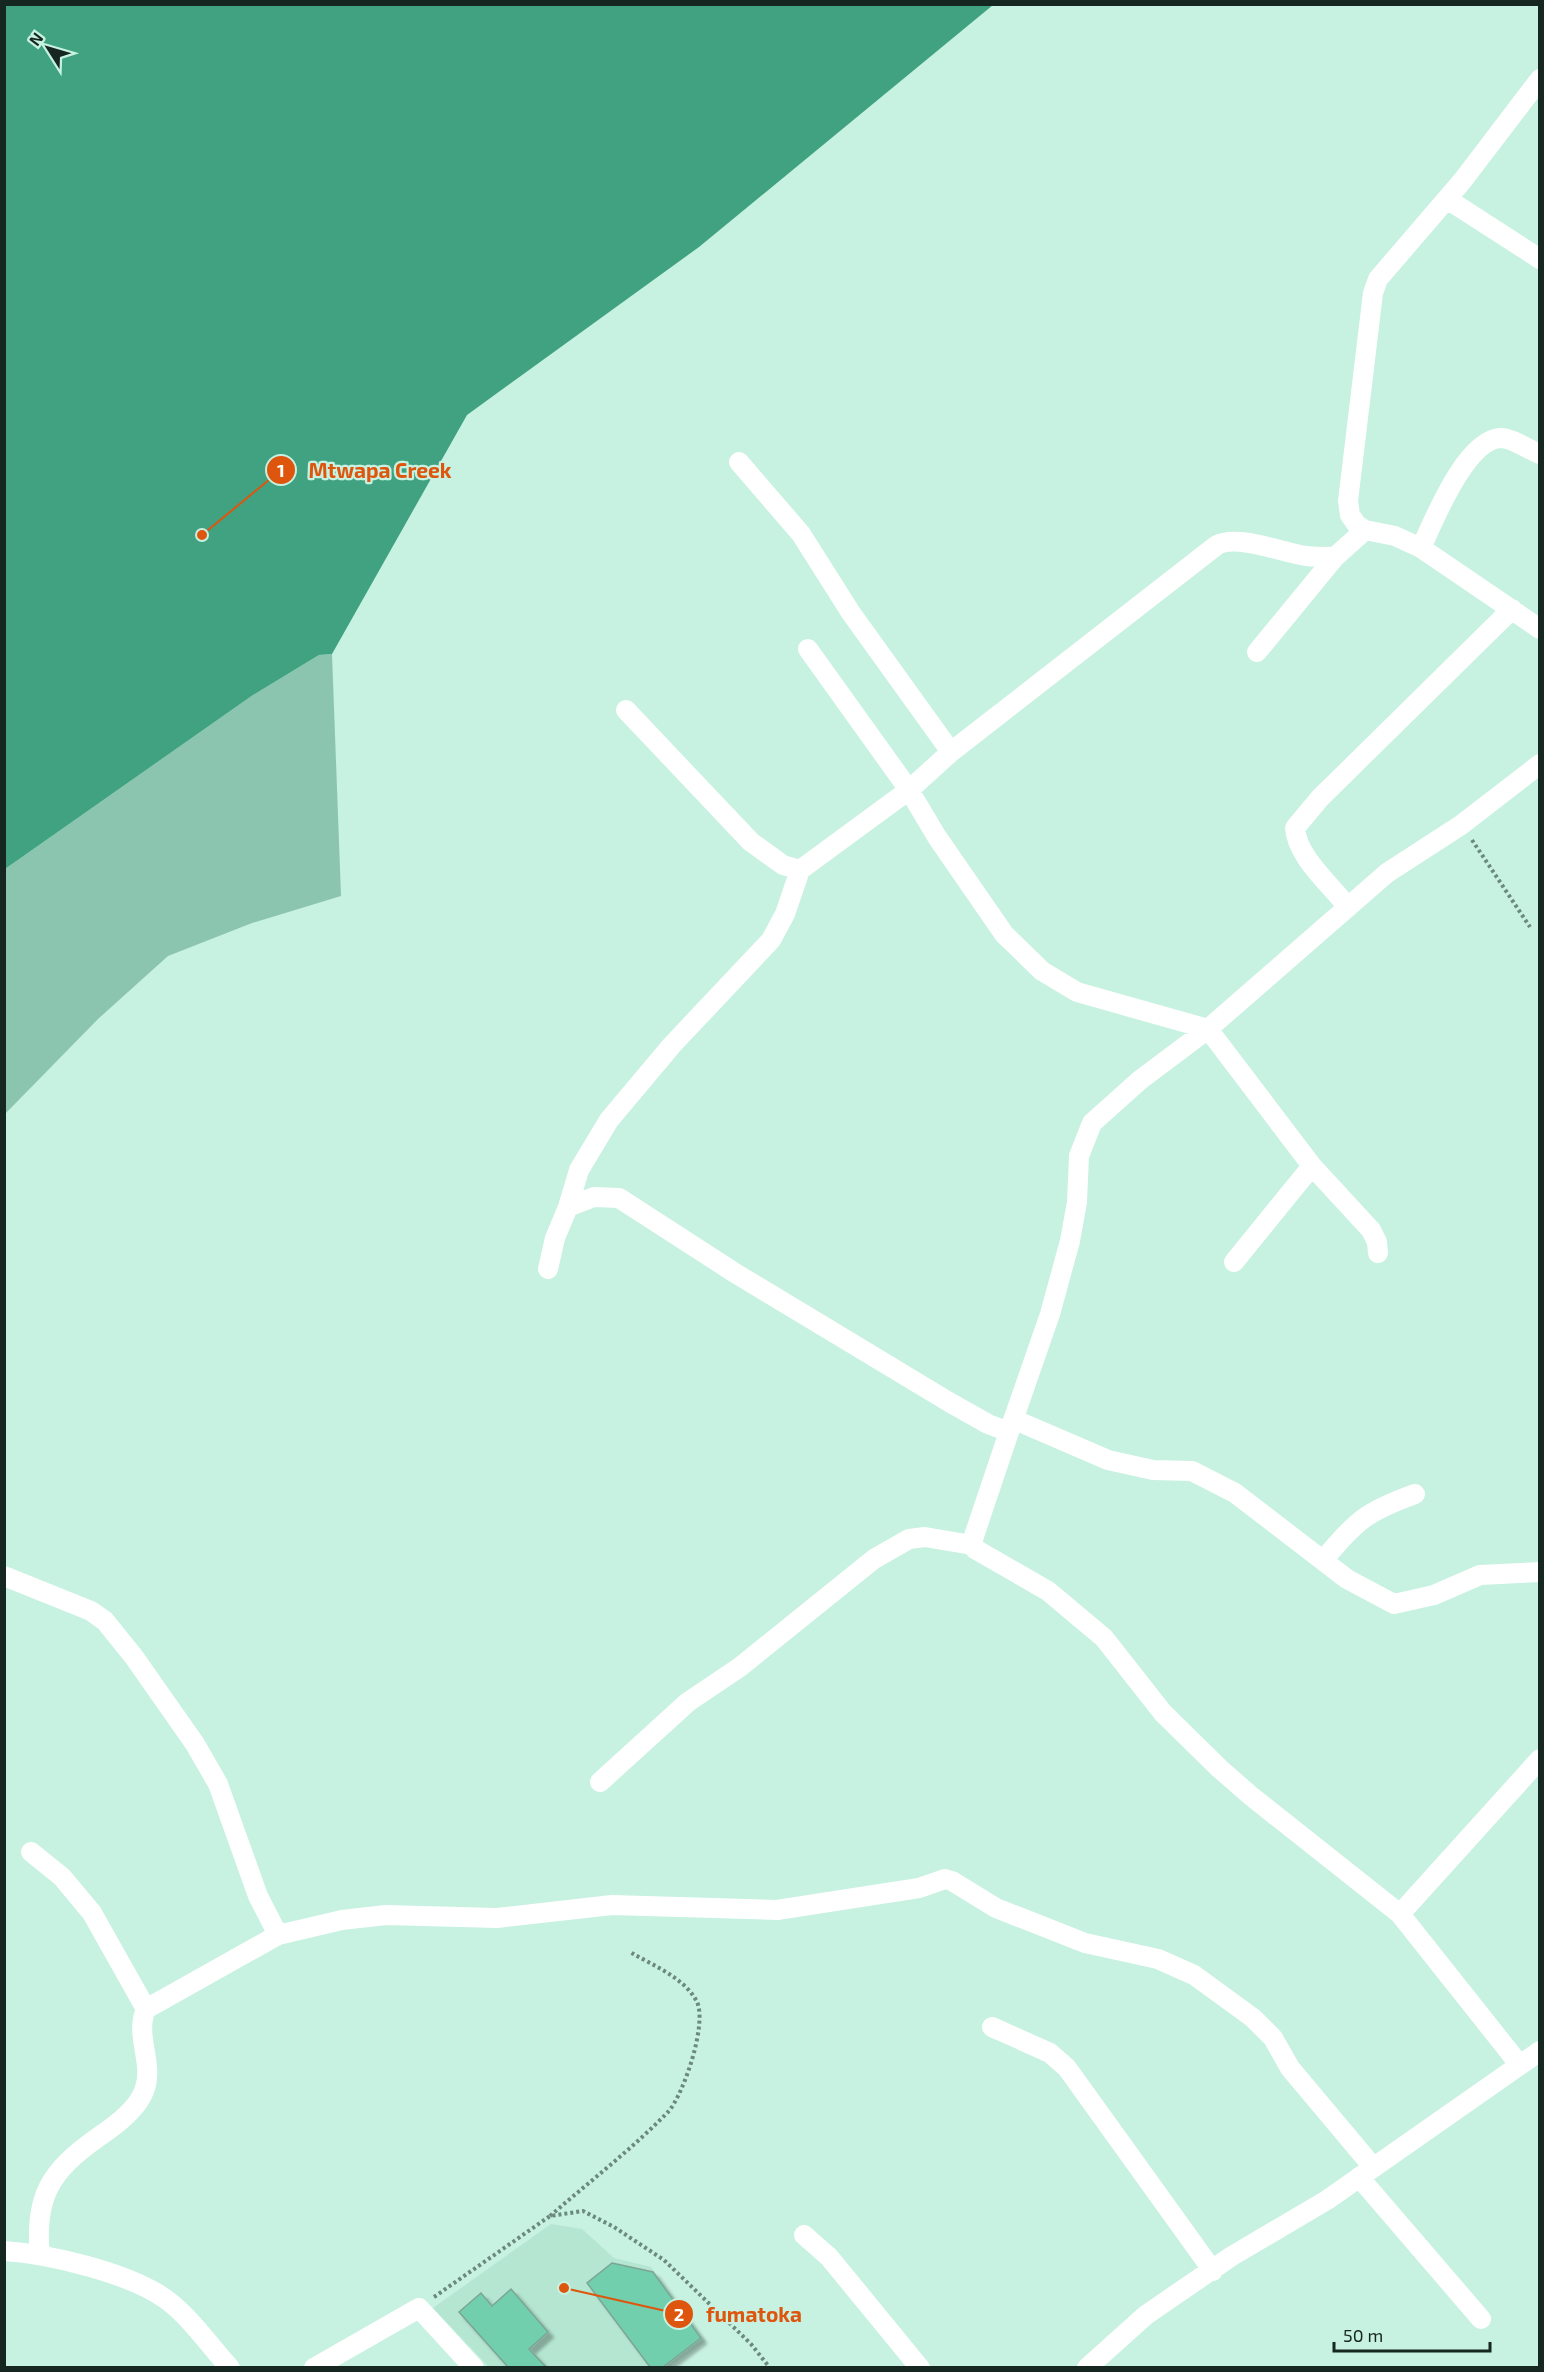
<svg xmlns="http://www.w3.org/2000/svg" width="1544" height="2372" viewBox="0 0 1544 2372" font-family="'Exo 2',sans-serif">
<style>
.built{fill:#b4e6d1}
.green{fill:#8cc5af}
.water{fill:#41a282}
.building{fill:#71cfad;stroke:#7da595;stroke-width:1.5;filter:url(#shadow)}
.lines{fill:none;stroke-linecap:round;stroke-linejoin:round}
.path{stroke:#6c897d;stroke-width:4;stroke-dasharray:3 3;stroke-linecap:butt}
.minor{stroke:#fff;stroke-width:20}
.leader{fill:none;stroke:#de560d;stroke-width:2}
.callout-dot{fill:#de560d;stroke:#c7f1e0;stroke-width:2}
.mark-label{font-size:18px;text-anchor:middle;font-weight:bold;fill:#fff}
.callout-label{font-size:21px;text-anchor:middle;font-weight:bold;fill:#de560d;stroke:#c7f1e0;stroke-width:4.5;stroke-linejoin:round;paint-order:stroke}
</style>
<defs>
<filter id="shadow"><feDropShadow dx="5.5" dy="5.5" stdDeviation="1.5" flood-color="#0004"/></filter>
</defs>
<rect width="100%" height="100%" fill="#c7f1e0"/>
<path class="built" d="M 551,2224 L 582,2229 L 614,2258 L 651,2267 L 706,2341 L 669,2367 L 489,2367 L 433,2308 Z"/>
<path class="green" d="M 332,654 L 341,896 L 252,923 L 168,956 L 98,1019 L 5,1114 L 5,869 L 253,695 L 319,655 Z"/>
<path class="water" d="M 5,4 L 993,4 L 993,5 L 699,247 L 467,415 L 332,654 L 319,655 L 253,695 L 5,869 Z"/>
<path class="building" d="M 612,2263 L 653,2272 L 701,2338 L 663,2367 L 650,2367 L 587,2283 Z
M 511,2289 L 548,2332 L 529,2349 L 546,2367 L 508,2367 L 459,2312 L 481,2293 L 492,2306 Z"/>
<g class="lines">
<path class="path" d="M 1472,840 L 1530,927
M 550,2216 C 589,2182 632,2149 668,2112 C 683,2096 709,2021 696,2000 C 683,1977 652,1965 630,1952
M 434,2297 L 550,2216 L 583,2211 L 614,2227 L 664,2260 L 751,2344 L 770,2368"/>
<path class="minor" d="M 1540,79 L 1463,180 L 1378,279 L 1373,293 L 1348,501 L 1350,515 L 1357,525 L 1365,530 L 1395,536 L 1421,548 L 1540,629
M 1447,199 L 1540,259
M 739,462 L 801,534 L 851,613 L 951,752
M 1421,548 C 1434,520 1466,439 1501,438 C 1512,438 1529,450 1540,454
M 808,649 L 909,790 L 937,837 L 1004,934 L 1042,971 L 1077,992 L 1208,1029 L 1312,1166 L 1371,1230 L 1377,1242 L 1378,1253
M 1257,652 L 1335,557 L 1365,530
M 626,710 L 751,842 L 783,865 L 800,870 L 909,790 L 951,752 L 1217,545 C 1238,534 1283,553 1306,556 C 1315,557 1325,557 1335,557
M 1347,906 C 1330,884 1297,857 1295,828 L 1320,798 L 1512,609
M 568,1207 L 579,1170 L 609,1120 L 672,1045 L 771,940 L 785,914 L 800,870
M 1234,1262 L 1312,1166
M 548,1269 L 555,1238 L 568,1207 L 594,1197 L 619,1198 L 735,1273 L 949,1402 L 988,1424 L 1009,1432 L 1050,1314 L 1070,1241 L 1077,1202 L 1079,1156 L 1092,1123 L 1140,1080 L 1208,1029 L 1387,873 L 1461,825 L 1540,764
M 1015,1420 L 1108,1460 L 1153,1470 L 1192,1471 L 1235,1493 L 1347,1579 L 1394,1604 L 1434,1595 L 1480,1575 L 1540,1572
M 1009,1432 L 974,1536 L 972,1545 L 975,1549 L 1048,1591 L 1104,1638 L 1163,1713 L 1219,1768 L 1251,1796 L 1400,1914
M 1324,1559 C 1358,1520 1365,1512 1415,1494
M 4,1576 L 91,1611 L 105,1621 L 134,1657 L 195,1744 L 218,1784 L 258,1896 L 278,1935
M 600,1782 L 688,1702 L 740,1667 L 874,1559 L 909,1539 L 925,1537 L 972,1545
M 31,1852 L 62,1877 L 92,1913 L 146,2009
M 992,2027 L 1050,2053 L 1067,2068 L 1213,2271
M 1519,2064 L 1400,1914 L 1540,1759
M 1359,2177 L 1481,2319
M 804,2235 L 829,2257 L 920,2368
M 4,2251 C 50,2254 130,2273 167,2300 C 191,2318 209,2345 230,2368
M 40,2255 C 33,2190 56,2166 107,2131 C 121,2121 138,2107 144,2091 C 155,2064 134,2036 146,2009 L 278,1935 L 342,1920 L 386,1915 L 497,1918 L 612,1905 L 777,1910 L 919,1888 L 945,1879 L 952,1881 L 996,1908 L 1085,1943 L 1158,1959 L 1194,1975 L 1253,2018 L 1273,2038 L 1290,2068 L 1373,2167
M 314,2368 L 419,2308 L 474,2368
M 1087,2368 L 1146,2315 L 1232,2256 L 1327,2200 L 1540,2051"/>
</g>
<path class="leader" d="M202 535L281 470M564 2288L679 2314"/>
<g class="callout-dot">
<circle cx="202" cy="535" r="6"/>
<circle cx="564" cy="2288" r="6"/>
<circle cx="281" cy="470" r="15"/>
<circle cx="679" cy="2314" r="15"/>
</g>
<g class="mark-label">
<text x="281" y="477">1</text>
<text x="679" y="2321">2</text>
</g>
<g class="callout-label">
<text x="380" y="478">Mtwapa Creek</text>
<text x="754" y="2322">fumatoka</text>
</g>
<rect width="1544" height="2372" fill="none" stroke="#162620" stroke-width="12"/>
<g transform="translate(48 48) rotate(307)" stroke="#c7f1e0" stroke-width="4.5" paint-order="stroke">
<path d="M0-4.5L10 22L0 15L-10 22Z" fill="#162620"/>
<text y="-9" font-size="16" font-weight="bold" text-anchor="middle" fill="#162620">N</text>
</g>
<path d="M1334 2342v9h156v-9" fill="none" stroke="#162620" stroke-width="3"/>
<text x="1343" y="2342" font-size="18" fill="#162620" stroke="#c7f1e0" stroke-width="4.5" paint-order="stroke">50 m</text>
</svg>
